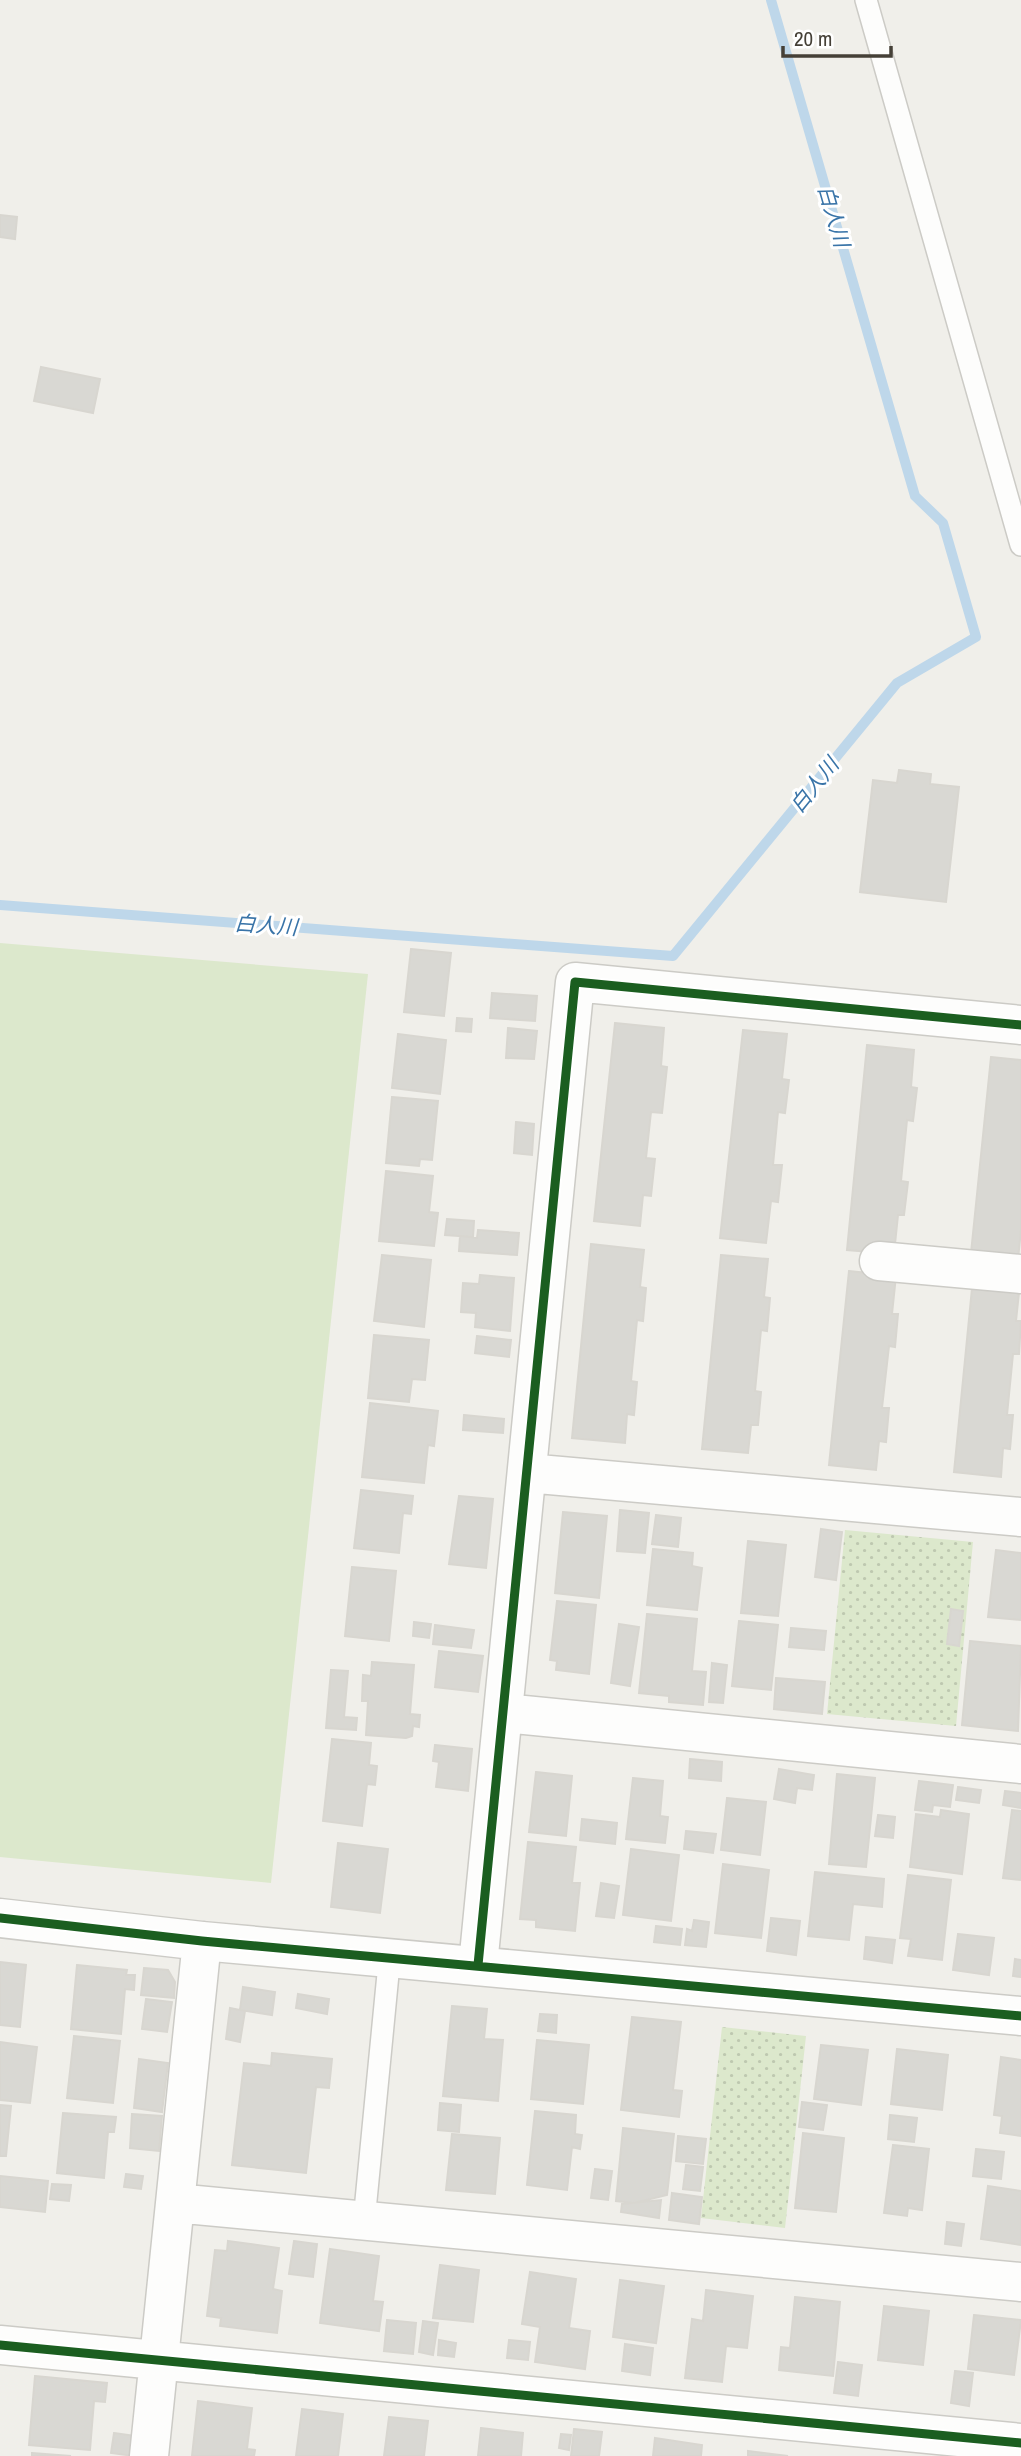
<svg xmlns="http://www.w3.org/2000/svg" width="1021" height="2456" viewBox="0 0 1021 2456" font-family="'Archivo Narrow','Noto Sans JP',sans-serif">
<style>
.green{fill:url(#green-dots)}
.pitch{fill:#dce8cc}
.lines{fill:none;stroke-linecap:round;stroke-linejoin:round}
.stream{stroke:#bed7ea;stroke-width:10}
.building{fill:#d9d8d3;stroke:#d8d6d0;stroke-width:2}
.lane-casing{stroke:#cccbc6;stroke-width:24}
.street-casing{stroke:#cccbc6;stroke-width:41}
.lane{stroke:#fdfdfc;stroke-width:21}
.street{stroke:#fdfdfc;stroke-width:38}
.cycleway-casing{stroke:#fff;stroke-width:13}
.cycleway{stroke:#1b5e20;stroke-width:9}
.labels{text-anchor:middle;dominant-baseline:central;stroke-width:6;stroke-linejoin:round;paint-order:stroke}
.water-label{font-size:21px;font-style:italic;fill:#3974a8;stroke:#fff}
</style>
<defs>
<pattern id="green-dots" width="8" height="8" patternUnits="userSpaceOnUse" patternTransform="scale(1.75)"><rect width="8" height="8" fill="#dce8cc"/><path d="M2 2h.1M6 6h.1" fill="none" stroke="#bec8b0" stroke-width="1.8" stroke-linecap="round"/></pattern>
</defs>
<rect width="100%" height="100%" fill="#f0efea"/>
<path class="green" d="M 845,1530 L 973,1542 L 956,1726 L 827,1714 Z
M 722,2027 L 806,2036 L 785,2228 L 701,2218 Z"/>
<path class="pitch" d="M 0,943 L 368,974 L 271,1883 L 0,1857 Z"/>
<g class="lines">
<path class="stream" d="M 0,905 L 673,956 L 897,683 L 976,637 L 943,523 L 915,496 L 771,0"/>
</g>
<path class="building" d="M 0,215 L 17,217 L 15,239 L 0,237 Z
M 41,367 L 100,379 L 93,413 L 34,401 Z
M 899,770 L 931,774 L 930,784 L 959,787 L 946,902 L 860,892 L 873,780 L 897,783 Z
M 411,949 L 451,953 L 444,1016 L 404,1012 Z
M 492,993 L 537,996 L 535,1021 L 490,1018 Z
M 457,1018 L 472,1019 L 471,1032 L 456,1031 Z
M 615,1023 L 664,1028 L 661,1066 L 667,1067 L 662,1113 L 651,1112 L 646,1158 L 655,1159 L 651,1196 L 643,1195 L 640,1226 L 594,1221 Z
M 508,1028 L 537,1031 L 534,1059 L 506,1058 Z
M 743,1030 L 787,1034 L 782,1079 L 789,1080 L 785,1113 L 778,1112 L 773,1165 L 782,1165 L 778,1202 L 771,1201 L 766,1243 L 720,1238 Z
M 398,1034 L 446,1040 L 440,1094 L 392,1088 Z
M 867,1045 L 914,1050 L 911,1087 L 917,1088 L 913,1121 L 907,1120 L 901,1181 L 908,1182 L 904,1215 L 898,1215 L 894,1254 L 847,1250 Z
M 991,1057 L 1021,1060 L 1021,1230 L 1017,1269 L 970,1263 Z
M 392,1097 L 438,1101 L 432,1160 L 420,1159 L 419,1166 L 386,1163 Z
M 516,1122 L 534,1124 L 532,1155 L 514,1153 Z
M 386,1171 L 433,1176 L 429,1212 L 438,1213 L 434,1246 L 379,1241 Z
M 447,1219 L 474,1221 L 473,1237 L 445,1235 Z
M 478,1230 L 519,1233 L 517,1255 L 459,1251 L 460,1236 L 477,1238 Z
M 591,1244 L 644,1250 L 640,1287 L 646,1288 L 643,1321 L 637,1320 L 631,1381 L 637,1382 L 634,1415 L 627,1414 L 625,1443 L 572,1438 Z
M 382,1255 L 431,1260 L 424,1327 L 374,1321 Z
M 721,1255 L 768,1259 L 764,1297 L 770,1298 L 767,1331 L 761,1330 L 755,1391 L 761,1392 L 758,1425 L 751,1425 L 748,1453 L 702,1449 Z
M 849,1271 L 896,1276 L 892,1314 L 898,1314 L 895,1347 L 889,1346 L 882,1408 L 889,1408 L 886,1442 L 879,1441 L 876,1470 L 829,1465 Z
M 480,1275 L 514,1278 L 510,1331 L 475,1327 L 476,1313 L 461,1312 L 463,1283 L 479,1284 Z
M 973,1278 L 1020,1283 L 1016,1321 L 1021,1321 L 1019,1354 L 1013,1354 L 1007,1415 L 1013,1415 L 1010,1449 L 1003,1448 L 1001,1477 L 954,1472 Z
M 374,1335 L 429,1340 L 425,1380 L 412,1379 L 409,1402 L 368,1398 Z
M 477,1336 L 511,1340 L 509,1357 L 475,1353 Z
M 370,1403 L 438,1411 L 434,1446 L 428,1445 L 424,1483 L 362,1477 Z
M 464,1415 L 504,1419 L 503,1433 L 463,1430 Z
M 361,1490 L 413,1496 L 411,1514 L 403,1513 L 399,1553 L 354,1548 Z
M 459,1496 L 493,1499 L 486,1568 L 449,1564 Z
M 620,1510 L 649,1513 L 645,1553 L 617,1551 Z
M 563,1512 L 607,1516 L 599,1598 L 555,1593 Z
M 656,1515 L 681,1518 L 678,1547 L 652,1544 Z
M 821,1529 L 842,1532 L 836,1580 L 815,1577 Z
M 748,1541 L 786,1545 L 778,1616 L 741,1613 Z
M 653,1549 L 693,1553 L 692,1566 L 702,1568 L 697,1610 L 647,1605 Z
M 996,1550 L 1021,1553 L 1021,1620 L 988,1617 Z
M 352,1567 L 396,1571 L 389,1641 L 345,1636 Z
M 557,1601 L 596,1605 L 589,1674 L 556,1670 L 557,1661 L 550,1660 Z
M 951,1609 L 963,1611 L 959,1646 L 947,1644 Z
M 647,1614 L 697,1619 L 692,1671 L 706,1672 L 703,1705 L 669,1702 L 669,1696 L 639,1693 Z
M 739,1621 L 778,1625 L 771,1690 L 732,1686 Z
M 414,1622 L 431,1624 L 429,1638 L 413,1636 Z
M 619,1624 L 639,1627 L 630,1686 L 611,1683 Z
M 435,1625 L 474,1630 L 471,1648 L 433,1644 Z
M 791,1628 L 826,1631 L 824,1650 L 789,1647 Z
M 970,1641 L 1021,1646 L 1018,1731 L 962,1725 Z
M 439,1651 L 483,1656 L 478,1692 L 435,1687 Z
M 372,1662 L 414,1665 L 410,1714 L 420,1715 L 419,1727 L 413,1726 L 412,1736 L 406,1738 L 366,1735 L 368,1701 L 362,1701 L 363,1675 L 371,1676 Z
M 712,1663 L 727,1665 L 723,1703 L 709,1702 Z
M 331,1670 L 348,1671 L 344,1717 L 357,1718 L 356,1730 L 326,1728 Z
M 776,1678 L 825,1682 L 822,1714 L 774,1709 Z
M 332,1739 L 371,1743 L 369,1765 L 377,1766 L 375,1785 L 367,1784 L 362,1826 L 323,1821 Z
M 435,1745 L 472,1749 L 468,1791 L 436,1787 L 439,1762 L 433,1761 Z
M 690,1759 L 722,1762 L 721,1781 L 689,1778 Z
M 779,1769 L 814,1775 L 812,1790 L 797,1788 L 795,1803 L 774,1799 Z
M 536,1772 L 572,1776 L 566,1836 L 529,1832 Z
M 837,1774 L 875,1778 L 866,1867 L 829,1864 Z
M 633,1778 L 663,1781 L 660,1816 L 668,1817 L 665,1843 L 626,1839 Z
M 919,1781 L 953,1785 L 950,1807 L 933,1805 L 932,1812 L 915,1810 Z
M 958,1787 L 981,1790 L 979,1803 L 956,1800 Z
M 1005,1791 L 1021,1793 L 1021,1808 L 1003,1805 Z
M 727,1798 L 766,1802 L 760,1855 L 721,1850 Z
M 941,1810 L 969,1814 L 962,1874 L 910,1867 L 916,1814 L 940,1817 Z
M 1012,1810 L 1021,1811 L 1021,1880 L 1003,1878 Z
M 878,1815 L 895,1817 L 893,1838 L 875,1836 Z
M 582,1819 L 617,1823 L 615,1844 L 580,1840 Z
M 686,1831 L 716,1834 L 713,1853 L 684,1849 Z
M 528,1842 L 576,1847 L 572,1883 L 580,1883 L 575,1931 L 536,1927 L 536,1920 L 520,1919 Z
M 338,1843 L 388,1849 L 380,1913 L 331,1907 Z
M 631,1849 L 679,1855 L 671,1921 L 623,1915 Z
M 723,1864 L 769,1870 L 761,1938 L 715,1933 Z
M 815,1872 L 884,1879 L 882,1907 L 853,1904 L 849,1940 L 808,1936 Z
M 908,1875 L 951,1880 L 942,1960 L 908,1956 L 911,1939 L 900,1938 Z
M 601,1883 L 619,1886 L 614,1918 L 596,1916 Z
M 771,1918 L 800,1921 L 796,1955 L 767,1951 Z
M 694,1920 L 709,1922 L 706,1947 L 685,1945 L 687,1929 L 692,1931 Z
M 656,1926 L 682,1929 L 680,1945 L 654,1942 Z
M 958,1934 L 994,1938 L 989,1975 L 953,1970 Z
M 866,1937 L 895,1940 L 892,1963 L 864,1959 Z
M 1015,1959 L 1021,1960 L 1021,1977 L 1013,1976 Z
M 0,1962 L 26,1965 L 20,2027 L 0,2025 Z
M 77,1965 L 127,1970 L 126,1975 L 135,1975 L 134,1990 L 125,1989 L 121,2034 L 71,2029 Z
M 144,1968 L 168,1970 L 175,1982 L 174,1998 L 141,1995 Z
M 243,1987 L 275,1992 L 272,2015 L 240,2010 Z
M 298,1994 L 329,1999 L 327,2014 L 296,2008 Z
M 146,1999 L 172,2002 L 167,2032 L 142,2029 Z
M 452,2006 L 487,2009 L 484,2039 L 503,2040 L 498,2101 L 443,2096 Z
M 230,2008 L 245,2011 L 240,2042 L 226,2039 Z
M 540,2014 L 557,2015 L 556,2033 L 538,2031 Z
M 632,2017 L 681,2022 L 673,2090 L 682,2091 L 679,2117 L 621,2110 Z
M 74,2036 L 120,2041 L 113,2103 L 67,2098 Z
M 537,2040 L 589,2045 L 583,2104 L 531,2099 Z
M 0,2042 L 37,2047 L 30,2103 L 0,2100 Z
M 821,2045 L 868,2050 L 861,2105 L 814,2099 Z
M 897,2049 L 948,2055 L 942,2110 L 891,2104 Z
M 272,2053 L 332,2059 L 329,2088 L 316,2087 L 306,2173 L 232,2165 L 244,2063 L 271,2066 Z
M 1001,2057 L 1021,2060 L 1021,2136 L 1000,2133 L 1002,2116 L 994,2115 Z
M 139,2059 L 168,2063 L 162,2112 L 134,2108 Z
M 802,2102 L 827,2105 L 823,2130 L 799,2127 Z
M 440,2103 L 461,2105 L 459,2132 L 438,2130 Z
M 0,2105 L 11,2106 L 6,2156 L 0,2156 Z
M 535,2111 L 576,2115 L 575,2134 L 582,2135 L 580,2149 L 572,2147 L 567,2190 L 527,2185 Z
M 63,2113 L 116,2117 L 114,2132 L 108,2132 L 104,2178 L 57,2173 Z
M 132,2114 L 162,2116 L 159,2151 L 130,2148 Z
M 890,2115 L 917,2118 L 914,2142 L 888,2139 Z
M 623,2128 L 674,2134 L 667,2195 L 634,2203 L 616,2201 Z
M 803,2133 L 844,2138 L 836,2212 L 795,2208 Z
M 452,2134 L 500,2138 L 495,2194 L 446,2190 Z
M 678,2136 L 706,2139 L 703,2164 L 676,2161 Z
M 893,2145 L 929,2149 L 922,2210 L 908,2208 L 907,2216 L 884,2213 Z
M 976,2149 L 1004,2152 L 1001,2179 L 973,2176 Z
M 686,2165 L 703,2167 L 700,2191 L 683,2189 Z
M 595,2169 L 612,2171 L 608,2200 L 591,2198 Z
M 126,2174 L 143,2176 L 141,2189 L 124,2187 Z
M 0,2176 L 48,2181 L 45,2212 L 0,2207 Z
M 52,2184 L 71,2185 L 69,2201 L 50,2199 Z
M 988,2186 L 1021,2191 L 1021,2245 L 981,2239 Z
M 672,2193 L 702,2197 L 699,2224 L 669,2220 Z
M 661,2200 L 659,2218 L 621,2212 L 622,2204 Z
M 947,2222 L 964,2224 L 961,2246 L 945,2244 Z
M 228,2241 L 279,2248 L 273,2289 L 282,2291 L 277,2333 L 220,2326 L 221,2318 L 207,2316 L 215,2250 L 227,2251 Z
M 294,2241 L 317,2244 L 313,2277 L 289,2274 Z
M 330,2249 L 379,2256 L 373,2301 L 383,2302 L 379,2331 L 320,2323 Z
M 440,2265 L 479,2270 L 473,2322 L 433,2318 Z
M 530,2272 L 576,2279 L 569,2328 L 590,2331 L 585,2369 L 535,2362 L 540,2327 L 522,2324 Z
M 620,2280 L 664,2286 L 656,2343 L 613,2337 Z
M 706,2290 L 753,2296 L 747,2348 L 726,2346 L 722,2382 L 685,2378 L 692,2319 L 703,2321 Z
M 795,2297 L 840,2302 L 833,2376 L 779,2370 L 781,2347 L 790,2348 Z
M 884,2306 L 929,2311 L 923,2365 L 878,2360 Z
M 974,2315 L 1021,2320 L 1014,2375 L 968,2369 Z
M 387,2320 L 416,2323 L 413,2354 L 384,2351 Z
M 423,2321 L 438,2323 L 433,2355 L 419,2352 Z
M 439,2340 L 456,2343 L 454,2357 L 438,2355 Z
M 509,2340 L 530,2342 L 528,2360 L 507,2358 Z
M 625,2344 L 653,2348 L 650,2375 L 622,2371 Z
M 838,2362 L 862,2365 L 858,2396 L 834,2393 Z
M 955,2371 L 973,2373 L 969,2406 L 951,2403 Z
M 35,2376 L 107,2383 L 105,2402 L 94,2401 L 90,2450 L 29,2445 Z
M 198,2401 L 252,2408 L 247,2449 L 255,2450 L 254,2456 L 192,2456 Z
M 302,2409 L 343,2414 L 338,2456 L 296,2456 Z
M 389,2417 L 428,2421 L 424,2456 L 384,2456 Z
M 481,2428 L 523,2433 L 521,2456 L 478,2456 Z
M 574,2429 L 602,2432 L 599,2456 L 571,2456 Z
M 114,2433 L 136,2436 L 134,2456 L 111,2453 Z
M 561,2434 L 571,2435 L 569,2450 L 559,2448 Z
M 655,2438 L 702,2445 L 701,2456 L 653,2456 Z
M 748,2451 L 788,2456 L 748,2456 Z
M 32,2453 L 71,2456 L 32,2456 Z"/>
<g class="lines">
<defs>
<path id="lane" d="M 866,0 L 1021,545
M 364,2221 L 388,1974"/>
<path id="street" d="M 879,1261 L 1021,1274
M 527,1473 L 1021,1517
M 504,1713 L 1021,1764
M 0,1918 L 202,1941 L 1021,2016
M 478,1965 L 575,982 L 1021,1025
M 175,2203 L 1021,2282
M 0,2345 L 1021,2443
M 149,2456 L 202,1941"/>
</defs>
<use href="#lane" class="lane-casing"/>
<use href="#street" class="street-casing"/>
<use href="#lane" class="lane"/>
<use href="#street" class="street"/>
<defs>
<path id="cycleway" d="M 0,1918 L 202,1941 L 1021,2016
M 478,1965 L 575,982 L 1021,1025
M 0,2345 L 1021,2443"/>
</defs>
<use href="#cycleway" class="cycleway-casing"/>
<use href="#cycleway" class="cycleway"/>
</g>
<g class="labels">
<g class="water-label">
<text transform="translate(834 216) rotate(74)">白人川</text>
<text transform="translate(814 785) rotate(-51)">白人川</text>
<text transform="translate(266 925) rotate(4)">白人川</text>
</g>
</g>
<path d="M783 46v10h108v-10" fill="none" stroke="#454037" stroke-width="3.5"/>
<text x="794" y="46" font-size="21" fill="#454037" stroke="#ffffff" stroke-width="5" paint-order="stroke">20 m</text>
</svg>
